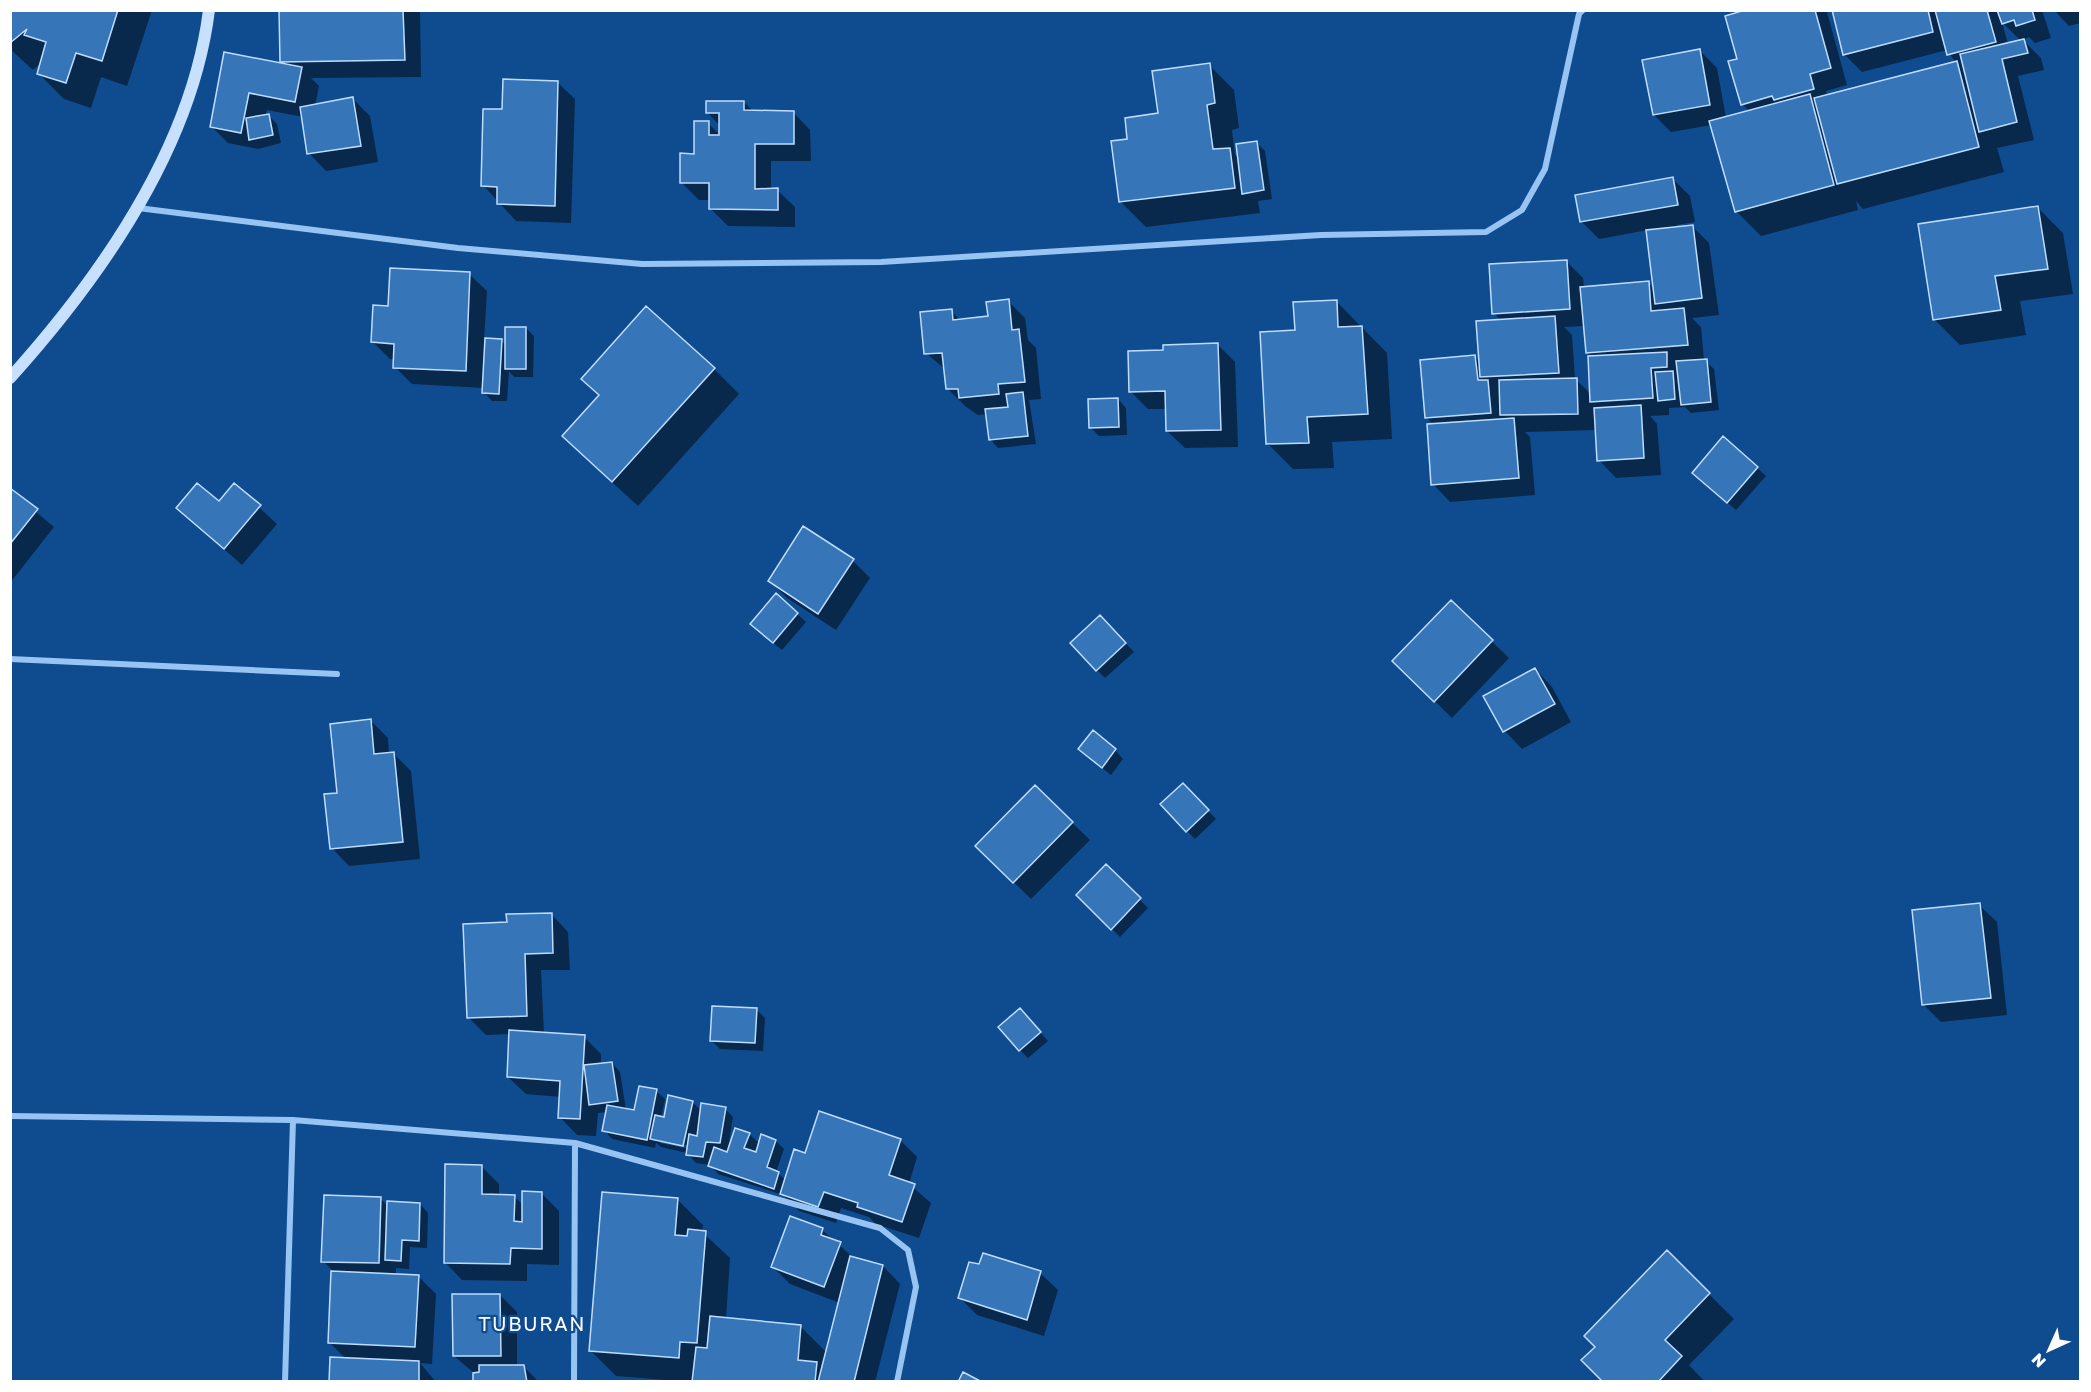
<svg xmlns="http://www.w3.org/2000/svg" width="2091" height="1392" viewBox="0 0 2091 1392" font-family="'Golos Text',sans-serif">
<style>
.shadow{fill:#0007;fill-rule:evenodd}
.building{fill:#3775b9;stroke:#beddfe;stroke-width:1.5}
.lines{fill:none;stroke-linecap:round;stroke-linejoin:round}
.street{stroke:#97c4f3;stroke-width:6}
.secondary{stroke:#c6e0fd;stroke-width:12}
.labels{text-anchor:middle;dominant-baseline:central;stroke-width:4.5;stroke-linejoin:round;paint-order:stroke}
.neighbourhood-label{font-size:20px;letter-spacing:1.5px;fill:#fff;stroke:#0f4b8f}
</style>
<rect width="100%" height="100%" fill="#0f4b8f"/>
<path class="shadow" d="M 10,10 L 152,10 L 127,86 L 101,77 L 91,108 L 64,99 L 38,73 L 41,63 L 33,70 L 10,49 Z
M 280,10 L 420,10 L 421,77 L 311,78 L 319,86 L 315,106 L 353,99 L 370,116 L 378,162 L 326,171 L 309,153 L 303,117 L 267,110 L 265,117 L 269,116 L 277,124 L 281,143 L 258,149 L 228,143 L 211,126 L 225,53 L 285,65 L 281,61 Z
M 1751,10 L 1827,12 L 1847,85 L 1826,91 L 1827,96 L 1956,63 L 1947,50 L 1862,72 L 1845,55 L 1833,10 L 2042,10 L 2051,38 L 2035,43 L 2029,37 L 2023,40 L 2041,58 L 2044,70 L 2018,76 L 2034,140 L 1997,148 L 2004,172 L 1863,209 L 1856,201 L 1858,210 L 1761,236 L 1736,211 L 1712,125 L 1671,132 L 1654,115 L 1700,51 L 1717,68 L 1726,118 L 1750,112 L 1742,104 L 1739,60 ZM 2002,22 L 2021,41 L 2008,44 Z
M 2054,10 L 2080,10 L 2080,23 L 2069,26 Z
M 1209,65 L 1234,90 L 1239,128 L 1232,130 L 1235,155 L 1240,159 L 1257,143 L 1265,151 L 1272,199 L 1258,201 L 1260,213 L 1146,227 L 1121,202 L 1129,140 Z
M 557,82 L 575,99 L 571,223 L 516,221 L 483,185 L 504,111 Z
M 744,102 L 754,112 L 793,112 L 810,130 L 811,161 L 771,161 L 771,190 L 777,190 L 795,207 L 795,227 L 728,226 L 711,209 L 711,200 L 699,200 L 682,183 L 708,123 L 720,135 L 720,126 L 708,113 Z
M 1673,179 L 1690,196 L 1695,222 L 1676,225 L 1677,228 L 1692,226 L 1709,243 L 1719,315 L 1692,318 L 1701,327 L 1704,360 L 1714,369 L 1719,410 L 1691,413 L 1685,407 L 1669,408 L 1669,415 L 1650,416 L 1657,424 L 1661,475 L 1616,478 L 1599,460 L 1597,430 L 1525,432 L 1530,437 L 1535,495 L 1450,502 L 1433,484 L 1434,425 L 1427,418 L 1475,357 L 1481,363 L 1501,321 L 1494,313 L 1566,261 L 1583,278 L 1584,288 L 1648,283 L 1655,290 L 1648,230 L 1599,239 L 1582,222 ZM 1585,326 L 1587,352 L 1590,355 L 1592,395 L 1575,379 L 1572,335 L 1564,327 Z
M 2038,208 L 2063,233 L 2073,294 L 2020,301 L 2026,335 L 1960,345 L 1934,319 Z
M 469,274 L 487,291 L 484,340 L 501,340 L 506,345 L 526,328 L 534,336 L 533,377 L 514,377 L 509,371 L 507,401 L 492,401 L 484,392 L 484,388 L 412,384 L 395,367 L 395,359 L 390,359 L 373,342 L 389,308 Z
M 1008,301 L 1025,318 L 1028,340 L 1036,348 L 1041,399 L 1029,400 L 1036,444 L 998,448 L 990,439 L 987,414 L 978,415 L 965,406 L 948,389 L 946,370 L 926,353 L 951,311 L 961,321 L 990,318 Z
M 1336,301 L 1387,353 L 1392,439 L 1332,442 L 1334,468 L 1293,469 L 1268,444 L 1297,331 Z
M 1218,345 L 1235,362 L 1238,447 L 1185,448 L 1167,431 L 1167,409 L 1148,409 L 1131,392 L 1164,352 Z
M 714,369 L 739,394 L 638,506 L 589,461 L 600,396 L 583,379 Z
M 1118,399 L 1126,408 L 1127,435 L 1099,436 L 1091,428 Z
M 1724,438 L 1766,476 L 1736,510 L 1702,481 Z
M 235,485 L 277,524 L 242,565 L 178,508 L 219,503 Z
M 10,490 L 54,527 L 10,583 Z
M 804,528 L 853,561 L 870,578 L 836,630 L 787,598 L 770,581 Z
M 776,595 L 806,622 L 782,650 L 760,632 Z
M 1451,602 L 1509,658 L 1452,718 L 1394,661 Z
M 1100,617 L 1134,652 L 1105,678 L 1097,670 Z
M 1535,669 L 1552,687 L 1571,722 L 1522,749 L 1505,731 L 1486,697 Z
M 371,721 L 388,738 L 389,754 L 394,754 L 411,771 L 420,859 L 349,866 L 332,848 L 339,795 Z
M 1115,750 L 1123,759 L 1111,775 L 1088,757 Z
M 1183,785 L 1216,819 L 1195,839 L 1187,831 Z
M 1035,787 L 1090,840 L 1031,899 L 977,846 Z
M 1106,866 L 1148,908 L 1120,937 L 1078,895 Z
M 1979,905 L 1997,922 L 2007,1015 L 1941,1022 L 1924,1005 Z
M 551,914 L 568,932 L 570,970 L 541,970 L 544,1034 L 584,1037 L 601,1054 L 601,1065 L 612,1063 L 620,1072 L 626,1110 L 635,1112 L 656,1091 L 665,1099 L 661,1118 L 665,1119 L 692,1102 L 702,1111 L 725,1109 L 733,1117 L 728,1148 L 749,1134 L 759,1143 L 754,1152 L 757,1153 L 776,1141 L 784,1149 L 776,1172 L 786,1180 L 806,1155 L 900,1140 L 917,1157 L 909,1184 L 931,1203 L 919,1238 L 876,1224 L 869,1217 L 841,1208 L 836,1223 L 799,1211 L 783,1195 L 718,1174 L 710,1165 L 696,1163 L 687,1153 L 661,1147 L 656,1143 L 655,1148 L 612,1139 L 604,1130 L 607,1112 L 598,1113 L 596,1136 L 577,1135 L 560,1117 L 561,1097 L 526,1094 L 508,1077 L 511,1034 L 486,1035 L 468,1017 L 508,923 ZM 660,1140 L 691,1146 L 690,1149 L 660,1143 Z
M 756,1009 L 765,1018 L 763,1051 L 720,1049 L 712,1041 Z
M 1028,1019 L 1048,1041 L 1028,1058 L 1020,1050 Z
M 481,1166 L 499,1184 L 499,1196 L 514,1196 L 524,1206 L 542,1194 L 559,1211 L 559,1265 L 527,1264 L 527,1281 L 462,1280 L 445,1262 Z
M 380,1198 L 389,1207 L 420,1204 L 428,1213 L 427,1248 L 410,1247 L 409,1269 L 396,1268 L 396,1276 L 419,1277 L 436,1294 L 432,1364 L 420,1363 L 436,1382 L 331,1382 L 346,1359 L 329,1342 L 332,1270 L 323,1261 Z
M 677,1199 L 703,1225 L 702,1232 L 730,1258 L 726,1319 L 801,1327 L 827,1353 L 840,1303 L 790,1284 L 773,1267 L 822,1230 L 856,1260 L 883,1266 L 900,1284 L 875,1382 L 691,1382 L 616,1376 L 590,1350 Z
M 1667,1253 L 1734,1319 L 1689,1365 L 1705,1382 L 1605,1382 L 1597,1347 Z
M 980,1266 L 1040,1273 L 1058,1290 L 1044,1336 L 977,1315 L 960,1298 Z
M 500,1295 L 517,1312 L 517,1366 L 523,1366 L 539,1382 L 474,1382 L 474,1373 L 454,1356 Z"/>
<path class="building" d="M 10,10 L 118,10 L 102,61 L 76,53 L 66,83 L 37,74 L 46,42 L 24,35 L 27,29 L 10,43 Z
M 279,10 L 403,10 L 405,60 L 280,62 Z
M 1745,10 L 1815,10 L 1831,68 L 1810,74 L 1814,89 L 1774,100 L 1772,96 L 1741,105 L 1728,61 L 1737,59 L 1725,16 Z
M 1832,10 L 1928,10 L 1933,32 L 1843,55 Z
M 1935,10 L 1987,10 L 1996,42 L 1947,55 Z
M 1997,10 L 2032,10 L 2035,20 L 2016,26 L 2014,20 L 2002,24 Z
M 2024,39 L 2028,53 L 2002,59 L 2017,122 L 1979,132 L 1960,54 Z
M 1700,49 L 1710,105 L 1653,115 L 1642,60 Z
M 224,52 L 302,67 L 295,102 L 249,93 L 241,133 L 210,127 Z
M 1957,61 L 1979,147 L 1837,184 L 1814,98 Z
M 1210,63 L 1215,103 L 1207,105 L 1213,149 L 1230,148 L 1235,188 L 1119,202 L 1111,141 L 1127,139 L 1125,118 L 1158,113 L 1152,71 Z
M 503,79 L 558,81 L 555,206 L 497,204 L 497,187 L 481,186 L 483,109 L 502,109 Z
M 1810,94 L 1834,185 L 1735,212 L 1709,121 Z
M 353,97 L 361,146 L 307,154 L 300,107 Z
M 706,101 L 744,101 L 744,110 L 794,111 L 794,144 L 755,144 L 755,189 L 778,188 L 778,210 L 709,209 L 709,183 L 680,183 L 680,153 L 694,154 L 694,121 L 709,121 L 709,135 L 719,135 L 719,113 L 706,113 Z
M 269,114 L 273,135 L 249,140 L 246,118 Z
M 1257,141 L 1264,190 L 1242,194 L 1236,144 Z
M 1673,177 L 1678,205 L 1580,222 L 1575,195 Z
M 2038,206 L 2048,269 L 1995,276 L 2001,310 L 1933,320 L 1918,224 Z
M 1693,225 L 1702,298 L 1655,304 L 1646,230 Z
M 1567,260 L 1570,309 L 1492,314 L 1489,264 Z
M 390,268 L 470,272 L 466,371 L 393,368 L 394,344 L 371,342 L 373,305 L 388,306 Z
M 1649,281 L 1651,311 L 1684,308 L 1688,345 L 1586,353 L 1580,287 Z
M 1009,299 L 1012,330 L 1019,329 L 1025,382 L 998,384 L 999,394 L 959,398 L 958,389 L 946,389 L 942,353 L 924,354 L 920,312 L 952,309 L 953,320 L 988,316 L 986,302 Z
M 1337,300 L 1338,327 L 1362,326 L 1368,414 L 1307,417 L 1309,443 L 1266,444 L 1260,332 L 1295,330 L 1293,302 Z
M 646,306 L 715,368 L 612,482 L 562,436 L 599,395 L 581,379 Z
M 1555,316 L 1559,373 L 1480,377 L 1476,321 Z
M 505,327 L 526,327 L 526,369 L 505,369 Z
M 485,338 L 502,339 L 499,394 L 482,393 Z
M 1218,343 L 1221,430 L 1166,431 L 1165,391 L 1129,392 L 1128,351 L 1163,350 L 1163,345 Z
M 1667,352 L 1667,367 L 1651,368 L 1653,398 L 1590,402 L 1588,356 Z
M 1475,355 L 1478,380 L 1488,380 L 1491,413 L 1425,418 L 1420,360 Z
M 1707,359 L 1711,402 L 1681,405 L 1676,361 Z
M 1673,371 L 1675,399 L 1658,401 L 1655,372 Z
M 1577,378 L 1578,414 L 1500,415 L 1499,380 Z
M 1023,392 L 1028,436 L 989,440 L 985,409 L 1008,407 L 1006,394 Z
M 1118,398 L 1119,427 L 1089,428 L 1088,399 Z
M 1641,405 L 1644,458 L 1597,461 L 1594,408 Z
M 1514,418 L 1519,478 L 1431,485 L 1427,424 Z
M 1723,436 L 1758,467 L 1727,503 L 1692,473 Z
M 197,483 L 219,501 L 234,483 L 261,505 L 224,549 L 176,508 Z
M 10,488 L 38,509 L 10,544 Z
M 803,526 L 854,559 L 818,614 L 768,581 Z
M 776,593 L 798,613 L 773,643 L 750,624 Z
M 1451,600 L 1493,640 L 1434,702 L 1392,661 Z
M 1100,615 L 1126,643 L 1096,671 L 1070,643 Z
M 1535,668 L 1555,704 L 1503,732 L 1483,696 Z
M 371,719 L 374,754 L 394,752 L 403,842 L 330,849 L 324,794 L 337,793 L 330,724 Z
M 1093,730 L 1116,749 L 1102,768 L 1078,749 Z
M 1183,783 L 1209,810 L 1186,832 L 1160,804 Z
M 1035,785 L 1073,822 L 1013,883 L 975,846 Z
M 1106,864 L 1141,898 L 1111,930 L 1076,895 Z
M 1980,903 L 1991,998 L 1922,1005 L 1912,910 Z
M 552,913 L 553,953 L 525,954 L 527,1016 L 467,1018 L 463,924 L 507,922 L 506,914 Z
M 712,1006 L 757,1008 L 755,1043 L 710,1041 Z
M 1020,1008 L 1041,1032 L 1019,1051 L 998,1027 Z
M 509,1030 L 585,1035 L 580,1119 L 558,1118 L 560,1081 L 507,1077 Z
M 612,1062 L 618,1101 L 589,1105 L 584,1065 Z
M 639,1086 L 657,1089 L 647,1140 L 602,1131 L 607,1105 L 634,1110 Z
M 668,1095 L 693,1101 L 683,1146 L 650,1139 L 655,1115 L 664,1117 Z
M 701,1103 L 726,1107 L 720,1143 L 706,1142 L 703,1157 L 686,1155 L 689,1134 L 697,1136 Z
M 819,1111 L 901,1139 L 889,1175 L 915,1184 L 902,1222 L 857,1207 L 858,1203 L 824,1192 L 818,1207 L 780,1194 L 794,1149 L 805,1153 Z
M 735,1128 L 750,1133 L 744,1148 L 756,1152 L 761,1134 L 776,1140 L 767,1167 L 779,1172 L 774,1189 L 708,1166 L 714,1147 L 727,1152 Z
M 445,1164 L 482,1165 L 482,1194 L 515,1195 L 514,1221 L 522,1222 L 522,1191 L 542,1192 L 542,1249 L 511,1248 L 510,1264 L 444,1263 Z
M 602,1192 L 678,1198 L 675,1235 L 687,1236 L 688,1229 L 706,1231 L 697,1343 L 680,1342 L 679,1358 L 589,1351 Z
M 324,1195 L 381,1197 L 379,1263 L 321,1262 Z
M 387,1201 L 420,1203 L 419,1241 L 402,1240 L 401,1261 L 385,1260 Z
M 790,1216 L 823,1228 L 821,1235 L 841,1242 L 824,1287 L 771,1267 Z
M 1667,1250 L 1710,1293 L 1665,1340 L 1682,1356 L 1658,1382 L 1603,1382 L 1581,1360 L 1595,1347 L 1584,1336 Z
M 983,1253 L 1041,1271 L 1027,1320 L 958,1298 L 969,1262 L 979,1264 Z
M 850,1256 L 883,1265 L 854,1382 L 818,1382 Z
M 331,1271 L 419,1275 L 415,1347 L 328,1343 Z
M 452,1294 L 500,1294 L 501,1356 L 453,1356 Z
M 710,1316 L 801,1325 L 798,1360 L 817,1362 L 815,1382 L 692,1382 L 696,1347 L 707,1348 Z
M 330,1357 L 419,1361 L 419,1382 L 329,1382 Z
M 479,1365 L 524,1365 L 527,1382 L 473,1382 L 473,1373 L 479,1372 Z
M 963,1372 L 982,1382 L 958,1382 Z"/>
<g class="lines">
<path class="street" d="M 138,208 L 458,248 L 642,264 L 881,262 L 1321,235 L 1486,232 L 1522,210 L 1545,169 L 1579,14 L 1583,10
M 10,659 L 337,674
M 10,1116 L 293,1120 L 575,1143 L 880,1228 L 908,1250 L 916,1287 L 897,1382
M 285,1382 L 293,1120
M 574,1382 L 575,1143"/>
<path class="secondary" d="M 10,378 C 100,278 192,147 209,10"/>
</g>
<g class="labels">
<g class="neighbourhood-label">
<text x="532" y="1323">TUBURAN</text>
</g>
</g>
<rect width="2091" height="1392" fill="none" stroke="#ffffff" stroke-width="24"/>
<g transform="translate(2049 1350) rotate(225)" stroke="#0f4b8f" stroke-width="4.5" paint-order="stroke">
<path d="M0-4.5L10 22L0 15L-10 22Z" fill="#ffffff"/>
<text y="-9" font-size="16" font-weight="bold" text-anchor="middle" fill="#ffffff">N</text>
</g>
</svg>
